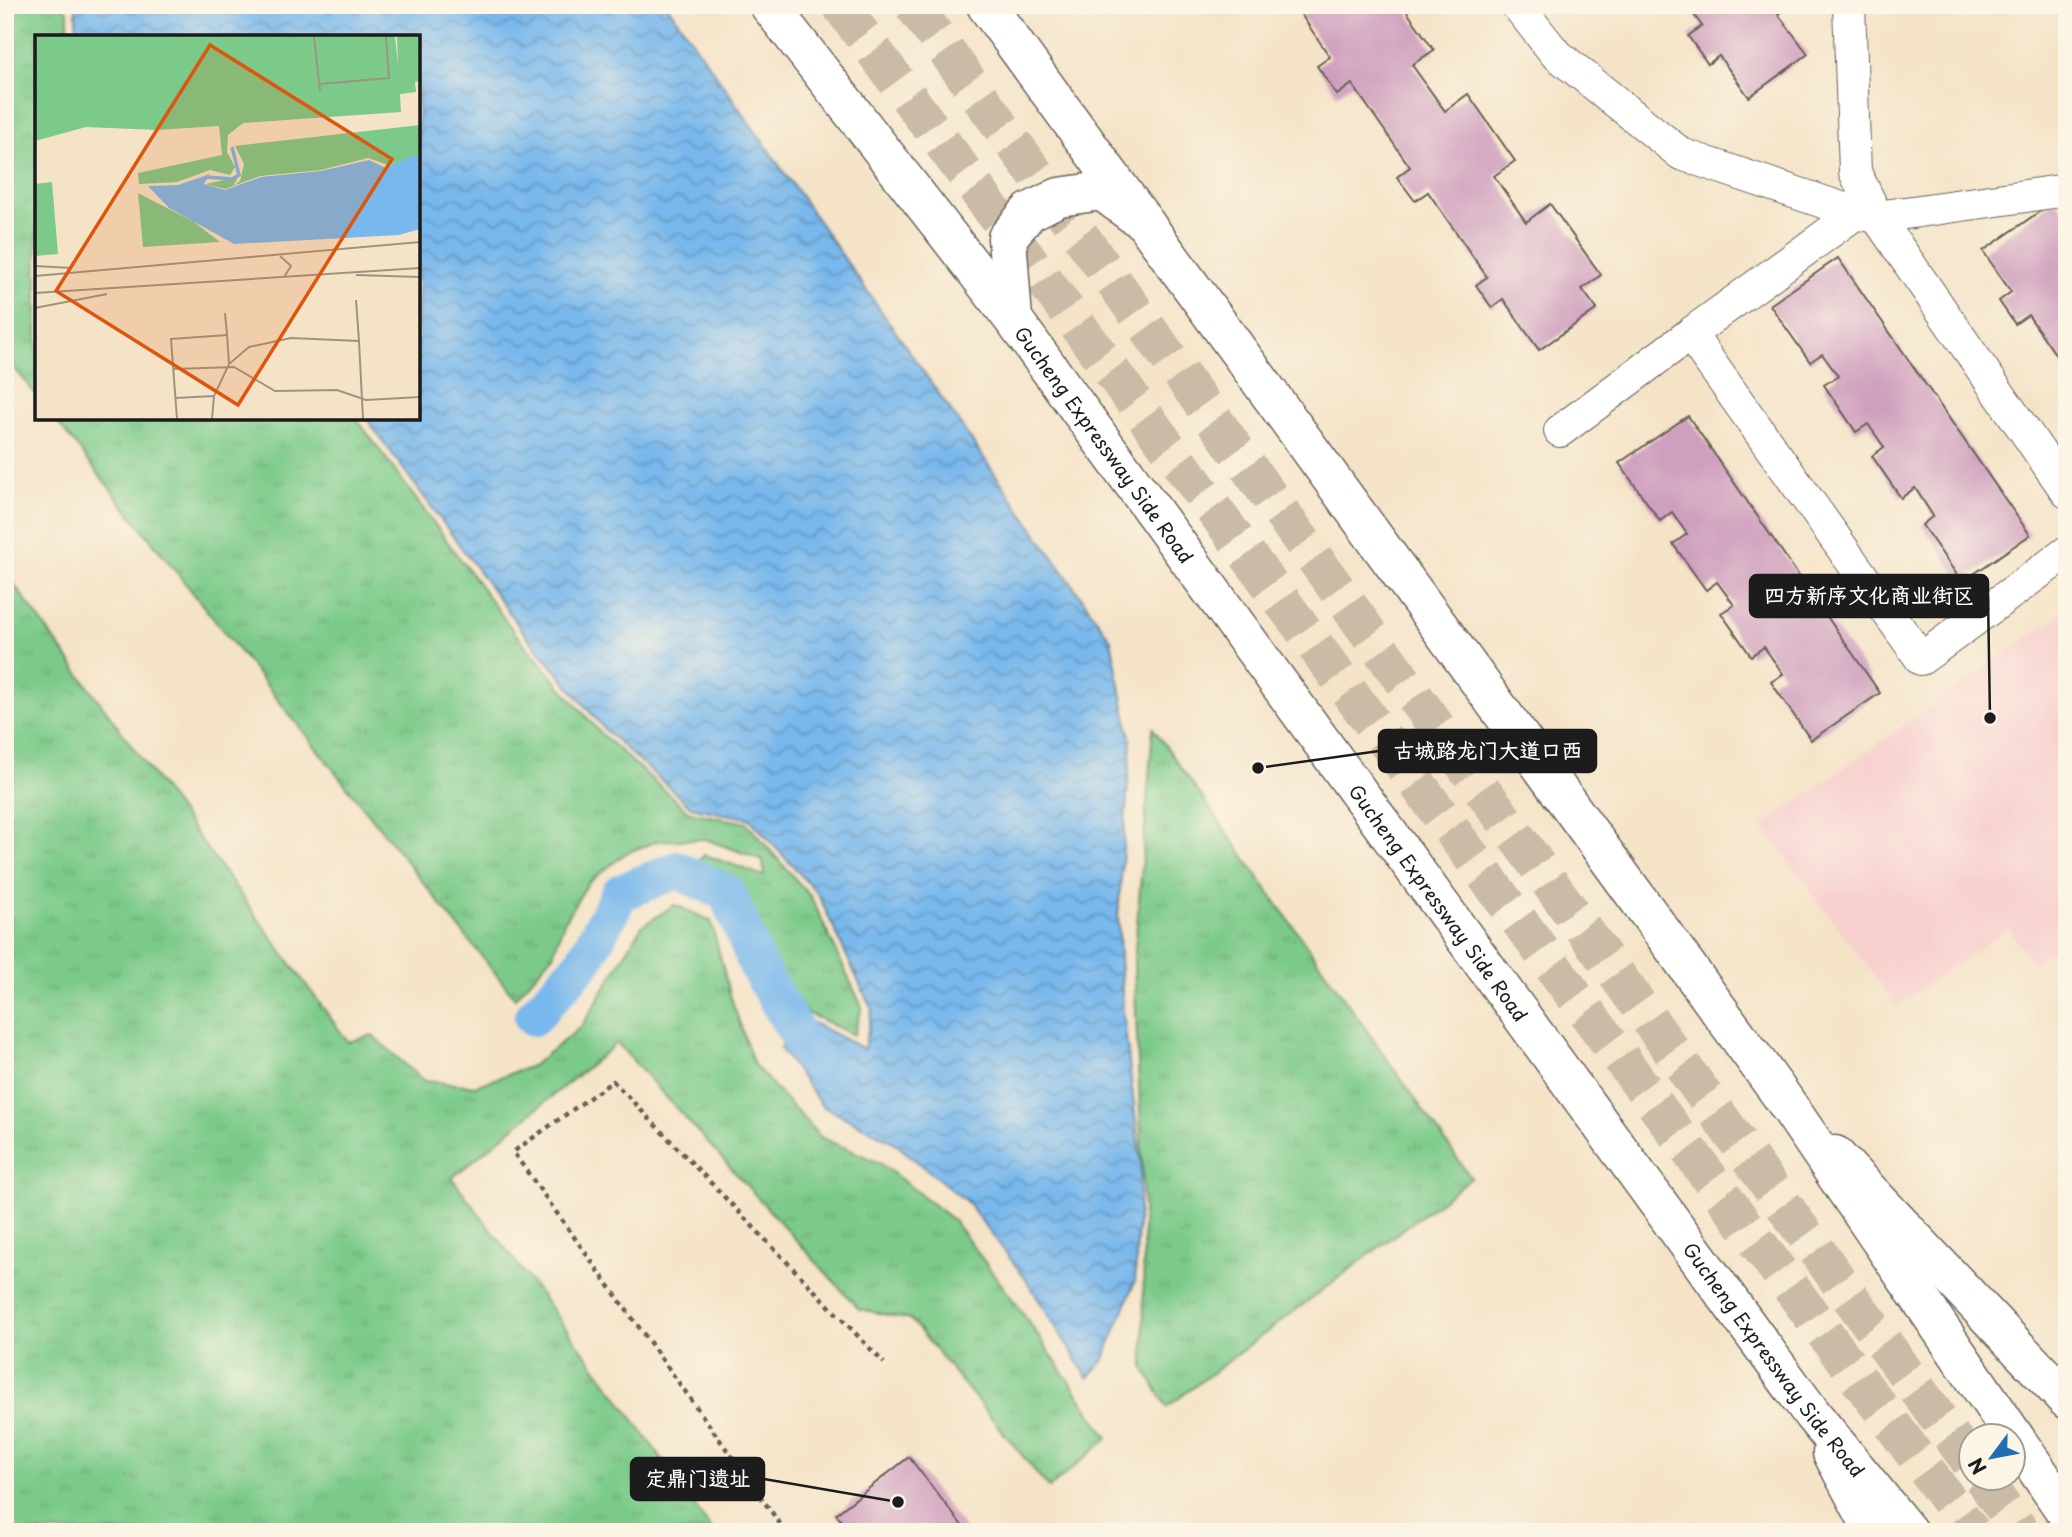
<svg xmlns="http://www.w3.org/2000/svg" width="2072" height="1537" viewBox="0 0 2072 1537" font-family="'Playpen Sans','LXGW WenKai TC',sans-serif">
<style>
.built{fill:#f7d0ce}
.grass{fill:url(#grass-tufts);stroke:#4c7353;stroke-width:2}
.water{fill:url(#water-waves);stroke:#4a6a84;stroke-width:2}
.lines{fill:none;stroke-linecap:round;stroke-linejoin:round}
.canal{stroke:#78b8ec;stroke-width:38}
.building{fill:#cf9fbe}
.highway-tunnel{stroke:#c9bba5;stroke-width:38;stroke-dasharray:38 19;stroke-linecap:butt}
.street-casing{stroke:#686258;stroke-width:34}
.secondary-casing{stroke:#686258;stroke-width:41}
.primary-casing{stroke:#686258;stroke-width:41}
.path{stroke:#686258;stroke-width:4.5;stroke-dasharray:5 5;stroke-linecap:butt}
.street{stroke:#fff;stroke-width:32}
.secondary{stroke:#fff;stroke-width:38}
.primary{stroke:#fff;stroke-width:38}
.labels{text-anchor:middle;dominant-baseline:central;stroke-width:6;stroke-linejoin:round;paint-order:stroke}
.street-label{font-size:19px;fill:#1c1c1c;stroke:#fcf5e5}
.inset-river{fill:none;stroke:#78b8ec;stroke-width:3.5}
.inset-road{fill:none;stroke:#9e9383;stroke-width:2}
.view{fill:#de560d;fill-opacity:0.15;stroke:#de560d;stroke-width:3.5}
.inset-edge{fill:none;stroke:#1c1c1c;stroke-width:3.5}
.leader{fill:none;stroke:#1c1c1c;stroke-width:2.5}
.callout-dot{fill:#1c1c1c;stroke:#fcf5e5;stroke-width:2.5}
.callout{fill:#1c1c1c;stroke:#1c1c1c;stroke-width:2.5}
.callout-label{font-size:21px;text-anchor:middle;font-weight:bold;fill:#fff}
</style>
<defs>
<pattern id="grass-tufts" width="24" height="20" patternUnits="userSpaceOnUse" patternTransform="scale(1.75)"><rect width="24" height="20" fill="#7cca8a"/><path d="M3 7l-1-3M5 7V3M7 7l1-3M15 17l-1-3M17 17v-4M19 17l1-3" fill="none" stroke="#6bad76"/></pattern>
<pattern id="water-waves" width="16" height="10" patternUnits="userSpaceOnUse" patternTransform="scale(1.75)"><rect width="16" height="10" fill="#78b8ec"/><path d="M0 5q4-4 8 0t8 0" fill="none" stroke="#6295be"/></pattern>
</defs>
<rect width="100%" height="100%" fill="#fcf5e5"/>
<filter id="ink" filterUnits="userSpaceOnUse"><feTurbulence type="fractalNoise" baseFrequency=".0143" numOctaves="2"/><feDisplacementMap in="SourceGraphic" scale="14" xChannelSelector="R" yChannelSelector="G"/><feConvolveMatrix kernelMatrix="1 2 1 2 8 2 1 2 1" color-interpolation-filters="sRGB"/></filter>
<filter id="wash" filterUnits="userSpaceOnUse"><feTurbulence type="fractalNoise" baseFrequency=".00686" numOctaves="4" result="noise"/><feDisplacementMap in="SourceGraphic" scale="28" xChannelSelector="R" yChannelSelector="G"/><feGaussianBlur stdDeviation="1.57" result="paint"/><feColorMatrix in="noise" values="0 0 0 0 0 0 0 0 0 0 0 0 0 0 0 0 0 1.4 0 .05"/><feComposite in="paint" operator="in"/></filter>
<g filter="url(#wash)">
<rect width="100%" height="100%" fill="#f4e3c7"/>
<path class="built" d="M 2067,610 L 2067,940 L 2033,964 L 2008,928 L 1897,1006 L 1762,826 Z"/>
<path class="grass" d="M 5,5 L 62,5 L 68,12 L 68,37 L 37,37 L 37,396 L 5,356 Z
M 54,418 L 356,418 L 515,633 L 601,734 L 689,812 L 746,823 L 811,897 L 862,1007 L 854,1035 L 807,1013 L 769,962 L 739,891 L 690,867 L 705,855 L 764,876 L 763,860 L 705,839 L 657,841 L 626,853 L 588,883 L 564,922 L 553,955 L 515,998 Z
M 5,572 L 348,1042 L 372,1035 L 424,1081 L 475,1086 L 532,1066 L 582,1026 L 642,926 L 675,905 L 711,921 L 730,995 L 754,1065 L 820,1137 L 880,1163 L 953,1220 L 1017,1305 L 1108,1438 L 1049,1488 L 911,1320 L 859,1309 L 617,1043 L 452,1178 L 615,1393 L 713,1532 L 5,1532 Z
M 1153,728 L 1471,1178 L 1167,1407 L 1144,1368 L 1143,1186 L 1134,962 Z"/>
<path class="water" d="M 76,5 L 667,5 L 1111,640 L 1131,742 L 1118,918 L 1123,1011 L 1141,1165 L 1135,1281 L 1103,1361 L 1088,1378 L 1025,1278 L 967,1202 L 892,1141 L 822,1106 L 780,1048 L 811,1022 L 864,1049 L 872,1010 L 818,894 L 750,819 L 691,807 L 606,731 L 521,629 L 366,418 L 418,418 L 418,37 L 76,37 Z"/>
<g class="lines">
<path class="canal" d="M 533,1017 L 584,961 L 620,893 L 677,870 L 727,893 L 758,967 L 811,1057 L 830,1071"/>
</g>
<g id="blocks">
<path class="building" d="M 1305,5 L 1402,5 L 1434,50 L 1412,65 L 1445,111 L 1468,94 L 1515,161 L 1494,176 L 1526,222 L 1550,204 L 1601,275 L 1582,289 L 1597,309 L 1539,350 L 1503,299 L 1492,308 L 1476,285 L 1487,277 L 1428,192 L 1415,201 L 1397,177 L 1410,167 L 1352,84 L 1337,95 L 1317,66 L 1330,57 L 1298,10 Z
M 1687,5 L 1789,5 L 1778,14 L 1808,54 L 1749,97 L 1719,56 L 1708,64 L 1688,36 L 1702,26 Z
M 2056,200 L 2067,216 L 2067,371 L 2028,315 L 2015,324 L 1999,301 L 2011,292 L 1983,251 Z
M 1838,258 L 2030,535 L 1962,582 L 1922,525 L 1933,516 L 1915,488 L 1901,498 L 1872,456 L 1884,447 L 1875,434 L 1868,424 L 1856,432 L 1824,385 L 1838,376 L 1822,354 L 1810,362 L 1770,305 Z
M 1688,416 L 1880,693 L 1811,740 L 1771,682 L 1783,674 L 1764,647 L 1751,656 L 1721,613 L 1734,605 L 1717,582 L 1706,590 L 1673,544 L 1687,534 L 1672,512 L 1660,521 L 1619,463 Z
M 909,1457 L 967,1532 L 850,1532 L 836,1514 Z"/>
</g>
</g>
<g filter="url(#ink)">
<use href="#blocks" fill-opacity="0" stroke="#686258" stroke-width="2"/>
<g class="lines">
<path class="highway-tunnel" d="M 840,5 L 1972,1532
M 913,5 L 1970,1462
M 1982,1478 L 2021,1532"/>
<defs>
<path id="street" d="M 1517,5 L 1555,53 L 1681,154 L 1856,213 L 1877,217 L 2067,190
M 1849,5 L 1855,172 L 1877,217 L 2067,492
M 1856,213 L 1690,334 L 1921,659 L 2067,552
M 1560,431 L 1690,334"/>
<path id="secondary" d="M 1835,1155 L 2067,1400
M 1832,1453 L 1874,1532"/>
<g id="primary">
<path id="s1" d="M 769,5 L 1013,319 L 1812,1414 L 1908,1532"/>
<path d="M 986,5 L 1783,1098 L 2067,1514"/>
<path d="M 1013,319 L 1007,238 L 1029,212 L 1059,197 L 1102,191 L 1134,215"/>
</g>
</defs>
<use href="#street" class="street-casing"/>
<use href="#secondary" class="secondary-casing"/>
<use href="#primary" class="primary-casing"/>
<path class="path" d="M 786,1532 L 513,1152 L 613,1081 L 884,1363"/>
<use href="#street" class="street"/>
<use href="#secondary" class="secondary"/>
<use href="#primary" class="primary"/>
</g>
</g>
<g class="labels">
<g class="street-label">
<text stroke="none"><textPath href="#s1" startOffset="553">Gucheng Expressway Side Road</textPath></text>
<text stroke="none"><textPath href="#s1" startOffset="1120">Gucheng Expressway Side Road</textPath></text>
<text stroke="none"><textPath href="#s1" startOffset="1687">Gucheng Expressway Side Road</textPath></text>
</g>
</g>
<g transform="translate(35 35)">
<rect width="385" height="385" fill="#f4e3c7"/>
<path d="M 0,1 L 360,1 L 363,30 L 362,1 L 385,1 L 385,46 L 380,47 L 381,57 L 365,59 L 366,77 L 208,88 L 193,100 L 192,117 L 200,132 L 195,140 L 175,135 L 142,147 L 104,149 L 103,138 L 187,120 L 184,91 L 122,95 L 51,92 L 0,106 ZM 385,90 L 385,120 L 356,131 L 333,123 L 286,135 L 225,141 L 190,154 L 171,149 L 203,142 L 198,151 L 205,146 L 209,129 L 200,111 ZM 17,147 L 23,219 L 0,221 L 0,149 ZM 103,158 L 159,187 L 185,207 L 108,212 Z" fill="#7cca8a"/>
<path d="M 377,121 L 385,121 L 385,194 L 364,200 L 199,209 L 134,173 L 113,151 L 143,150 L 175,139 L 169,149 L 190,155 L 226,142 L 286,136 L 334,125 L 351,133 Z" fill="#78b8ec"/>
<path class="inset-river" d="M 171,142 L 197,144 L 204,140 L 197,112"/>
<path class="inset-road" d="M 279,1 L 285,56M 284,49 L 354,43 L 351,1M 245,221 L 256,231 L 249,242M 0,231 L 37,233M 321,240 L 385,242M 0,241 L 385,207M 0,258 L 385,233M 321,265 L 324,306M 0,273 L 72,259M 190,278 L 192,300M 139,334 L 199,332 L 240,356 L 302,355 L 331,365 L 385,362M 140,363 L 179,361M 142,384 L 136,304 L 192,300 L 194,329M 177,384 L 179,361 L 194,329 L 214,312 L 256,303 L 324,306 L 328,384"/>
<path class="view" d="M 175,10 L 357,124 L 203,370 L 21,256 Z"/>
<rect width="385" height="385" class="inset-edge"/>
</g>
<path class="leader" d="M1990 718L1988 596M1258 768L1379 751M898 1502L764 1479"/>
<g class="callout-dot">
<circle cx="1990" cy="718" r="7"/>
<circle cx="1258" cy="768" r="7"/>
<circle cx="898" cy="1502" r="7"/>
</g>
<g class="callout">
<rect x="1750" y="575" width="238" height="42" rx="7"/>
<rect x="1379" y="730" width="217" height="42" rx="7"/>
<rect x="631" y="1458" width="133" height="42" rx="7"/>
</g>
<g class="callout-label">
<text x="1869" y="603">四方新序文化商业街区</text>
<text x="1488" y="758">古城路龙门大道口西</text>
<text x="698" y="1486">定鼎门遗址</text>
</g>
<rect width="2072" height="1537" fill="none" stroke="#fcf5e5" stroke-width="28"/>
<g transform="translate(1992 1457) rotate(238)"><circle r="33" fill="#fcf5e5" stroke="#a29e95" stroke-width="2"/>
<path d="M0-5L12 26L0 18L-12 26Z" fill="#1f6fb2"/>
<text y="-10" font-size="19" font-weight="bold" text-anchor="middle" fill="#1c1c1c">N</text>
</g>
</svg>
